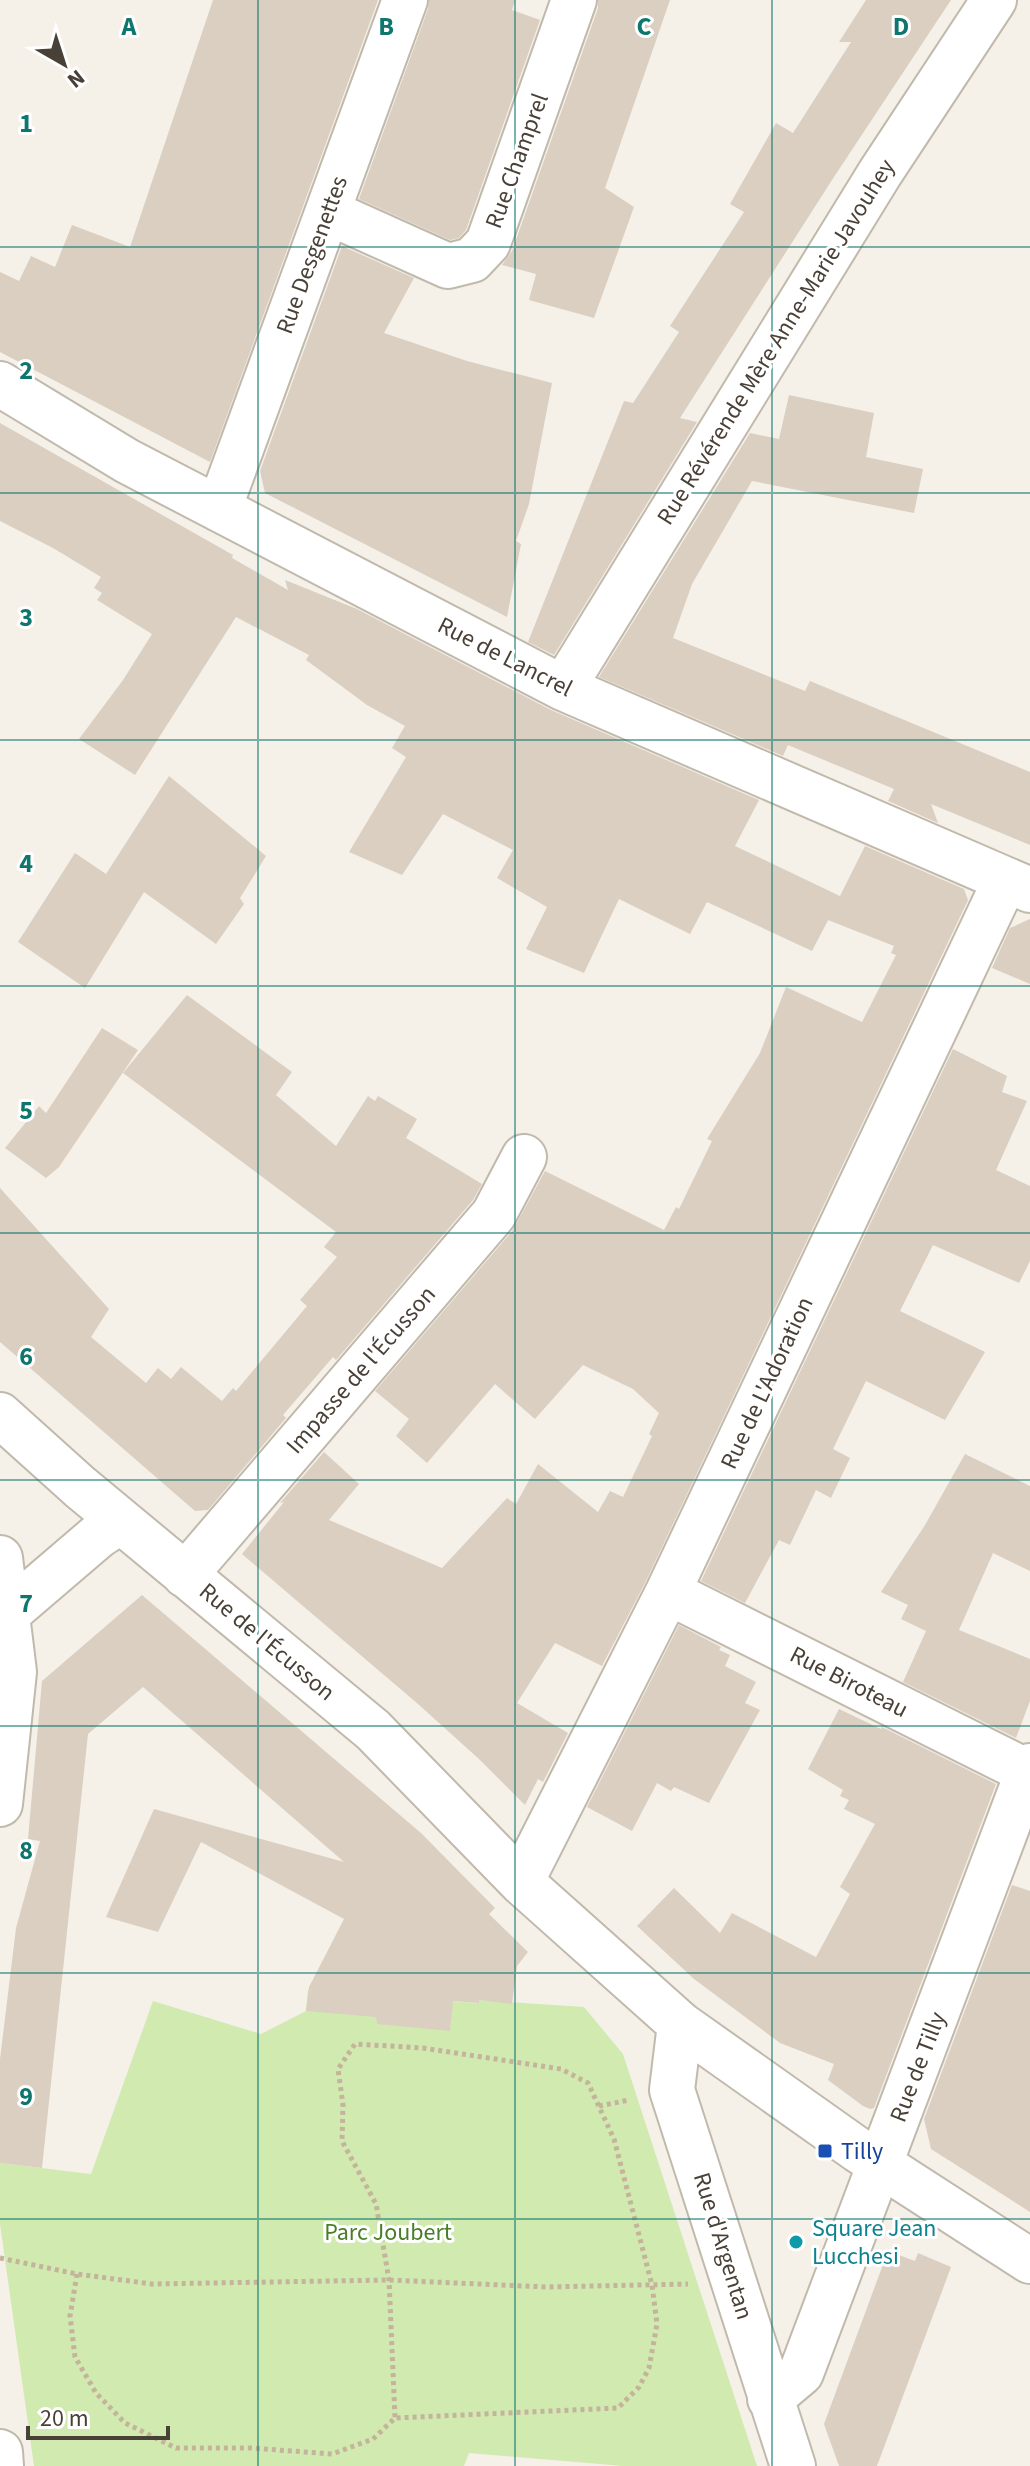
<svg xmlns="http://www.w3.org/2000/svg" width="1030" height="2466" viewBox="0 0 1030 2466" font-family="'Source Sans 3',sans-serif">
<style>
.green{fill:#d1eab0}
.building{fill:#dacfc1}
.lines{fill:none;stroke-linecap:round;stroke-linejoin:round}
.minor-casing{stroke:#c1b9ab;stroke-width:48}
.path{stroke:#c3b49b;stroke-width:5;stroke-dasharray:4 4;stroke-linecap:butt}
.minor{stroke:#fff;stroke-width:44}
.grid{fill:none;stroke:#0f766e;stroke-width:2;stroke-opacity:0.55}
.transit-dot{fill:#1a4fb4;stroke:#fff;stroke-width:3}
.culture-dot{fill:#0f9aa8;stroke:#fff;stroke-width:3}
.labels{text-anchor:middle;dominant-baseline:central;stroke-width:6;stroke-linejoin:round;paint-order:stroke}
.street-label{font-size:24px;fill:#494137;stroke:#fff}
.transit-label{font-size:24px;fill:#164399;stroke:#fff;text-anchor:start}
.culture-label{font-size:24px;fill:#0d838f;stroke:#fff;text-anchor:start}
.park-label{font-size:24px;fill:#497d27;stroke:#fff}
.grid-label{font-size:26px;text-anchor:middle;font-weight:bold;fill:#0f766e;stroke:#fff;stroke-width:6;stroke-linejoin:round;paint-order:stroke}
</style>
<rect width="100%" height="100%" fill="#f5f1e9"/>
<path class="green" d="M 308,1990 L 478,2003 L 479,2000 L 584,2007 L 623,2054 L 757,2466 L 623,2466 L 469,2453 L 464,2466 L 34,2466 L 0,2224 L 0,2163 L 91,2174 L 153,2001 L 261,2034 L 306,2011 Z"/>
<path class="building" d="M 213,0 L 378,0 L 210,462 L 0,352 L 0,272 L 19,281 L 31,256 L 55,267 L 72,225 L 130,247 Z
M 429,0 L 515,0 L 512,10 L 540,20 L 466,230 L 459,238 L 450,240 L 359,199 L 428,9 Z
M 598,0 L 670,0 L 605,188 L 634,207 L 594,318 L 529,300 L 536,274 L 502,265 L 512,251 L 598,8 Z
M 866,0 L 951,0 L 832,180 L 680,418 L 697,422 L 554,655 L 528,642 L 624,401 L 633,403 L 679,332 L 670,326 L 744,212 L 730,204 L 776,123 L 793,133 L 851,42 L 839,42 Z
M 342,246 L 414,278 L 384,333 L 467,361 L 552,383 L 529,504 L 516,541 L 521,544 L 507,617 L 265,493 L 260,471 Z
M 789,395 L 874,413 L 866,457 L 923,469 L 914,513 L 752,481 L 692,584 L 673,638 L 805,691 L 810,681 L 1030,772 L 1030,845 L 931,804 L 938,823 L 888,801 L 894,789 L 788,745 L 783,756 L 599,677 L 750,433 L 779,439 Z
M 0,423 L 233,555 L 232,558 L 288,590 L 285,580 L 357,609 L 551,710 L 759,800 L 735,846 L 840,896 L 865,846 L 964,889 L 968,900 L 646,1581 L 602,1666 L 555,1643 L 517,1703 L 568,1733 L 543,1782 L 538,1779 L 525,1805 L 480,1760 L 418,1704 L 242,1554 L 284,1502 L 280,1503 L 324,1452 L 359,1484 L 329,1520 L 442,1568 L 507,1498 L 516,1504 L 538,1464 L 598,1512 L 610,1491 L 623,1497 L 652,1436 L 649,1434 L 659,1413 L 633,1389 L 583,1365 L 535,1419 L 495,1384 L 427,1463 L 396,1436 L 409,1419 L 375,1391 L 513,1230 L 545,1171 L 664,1230 L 676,1207 L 679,1209 L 712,1141 L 707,1139 L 760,1053 L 786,987 L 862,1022 L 896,955 L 891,953 L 894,946 L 828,920 L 836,905 L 812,951 L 707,902 L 690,934 L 619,899 L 584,973 L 526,949 L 547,907 L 497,878 L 513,850 L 443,814 L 402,875 L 349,852 L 406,757 L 392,748 L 405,726 L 367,705 L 306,660 L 309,655 L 236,617 L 135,775 L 79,739 L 123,680 L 152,634 L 97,600 L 102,593 L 94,588 L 101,577 L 53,548 L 0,521 Z
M 169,776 L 266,856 L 240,898 L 244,904 L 216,944 L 144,892 L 85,988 L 18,942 L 75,853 L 106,874 Z
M 1030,919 L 1030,984 L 992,968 L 1010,928 Z
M 187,995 L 292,1072 L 276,1095 L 336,1146 L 368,1096 L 375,1101 L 378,1096 L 417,1119 L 406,1138 L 482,1184 L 473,1200 L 336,1360 L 333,1357 L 283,1415 L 286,1418 L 208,1510 L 195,1511 L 0,1342 L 0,1188 L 109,1309 L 91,1337 L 146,1383 L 158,1368 L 171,1379 L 181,1367 L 222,1401 L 233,1388 L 236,1391 L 307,1306 L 300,1300 L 337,1257 L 324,1247 L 336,1232 L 123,1073 Z
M 102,1028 L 138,1050 L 59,1167 L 46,1178 L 5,1148 L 39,1106 L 46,1113 Z
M 953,1049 L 1007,1076 L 1002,1092 L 1027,1101 L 996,1170 L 1030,1186 L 1030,1261 L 1019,1283 L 933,1245 L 900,1311 L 985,1352 L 945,1420 L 866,1381 L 833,1449 L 850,1458 L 831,1498 L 816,1490 L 790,1545 L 779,1540 L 745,1603 L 701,1581 Z
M 965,1454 L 1030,1486 L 1030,1571 L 993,1553 L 959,1630 L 1030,1659 L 1030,1701 L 1016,1738 L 903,1682 L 926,1631 L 901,1619 L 908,1605 L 881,1592 L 925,1525 Z
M 142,1595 L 421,1833 L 495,1908 L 489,1914 L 528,1952 L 517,1966 L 512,2004 L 479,2000 L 479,2003 L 453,2001 L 450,2031 L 377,2024 L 376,2017 L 306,2011 L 309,1987 L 344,1919 L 201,1842 L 158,1932 L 106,1917 L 154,1809 L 344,1862 L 143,1687 L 88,1734 L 42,2168 L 0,2163 L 0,2059 L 16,1928 L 40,1841 L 28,1839 L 42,1681 Z
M 679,1625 L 721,1647 L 719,1650 L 730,1655 L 725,1666 L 756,1682 L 745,1703 L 760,1710 L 709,1803 L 674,1787 L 671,1791 L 657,1783 L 632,1831 L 587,1807 Z
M 839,1709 L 881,1729 L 882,1727 L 996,1784 L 874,2108 L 870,2109 L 863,2106 L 828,2080 L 834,2064 L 780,2043 L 694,1979 L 637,1926 L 674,1888 L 720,1933 L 732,1913 L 816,1957 L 850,1894 L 840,1887 L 875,1824 L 844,1809 L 849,1800 L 840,1796 L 843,1790 L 808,1769 Z
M 1012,1885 L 1030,1891 L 1030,2212 L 931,2149 L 924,2119 Z
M 888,2251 L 915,2261 L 918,2253 L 951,2267 L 877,2466 L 839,2466 L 824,2424 Z"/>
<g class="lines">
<defs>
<path id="minor" d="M 328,212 L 448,266 L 472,260 L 488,243 L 574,0
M 0,384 L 127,461 L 563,688 L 1030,890
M 219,509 L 405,0
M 563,688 L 880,173 L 994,0
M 0,1415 L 80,1487 L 373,1730 L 521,1882 L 680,2024 L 858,2150 L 1030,2261
M 0,1558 L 14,1672 L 0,1804
M 185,1575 L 494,1214 L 524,1157
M 668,1592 L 1030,1773
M 8,1613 L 98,1536 L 121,1521
M 521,1882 L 668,1592 L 1005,881
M 680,2024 L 672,2090 L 793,2466
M 770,2399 L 801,2373 L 1030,1766
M 0,2452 L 1,2466"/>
</defs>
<use href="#minor" class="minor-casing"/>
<path class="path" d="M 599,2106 L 629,2100
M 0,2258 L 77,2274 L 152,2284 L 389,2280 L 546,2287 L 688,2284
M 77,2274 L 70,2316 L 75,2357 L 96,2393 L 125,2423 L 176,2448 L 251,2448 L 332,2454 L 373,2439 L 395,2418 L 618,2408 L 639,2387 L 649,2368 L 657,2324 L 652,2285 L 614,2139 L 588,2083 L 561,2069 L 423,2048 L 355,2044 L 338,2069 L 343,2105 L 342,2141 L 376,2204 L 389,2280 L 395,2418"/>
<use href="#minor" class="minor"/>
</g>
<path class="grid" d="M 258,0 L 258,2466M 515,0 L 515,2466M 772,0 L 772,2466M 0,247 L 1030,247M 0,493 L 1030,493M 0,740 L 1030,740M 0,986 L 1030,986M 0,1233 L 1030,1233M 0,1480 L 1030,1480M 0,1726 L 1030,1726M 0,1973 L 1030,1973M 0,2219 L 1030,2219"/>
<rect class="transit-dot" x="817" y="2143" width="16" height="16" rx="4"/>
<circle class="culture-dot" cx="796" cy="2242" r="8"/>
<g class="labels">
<g class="street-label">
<text transform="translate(517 161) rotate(-70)">Rue Champrel</text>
<text transform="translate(312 255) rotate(-70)">Rue Desgenettes</text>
<text transform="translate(776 342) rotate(-58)">Rue Révérende Mère Anne-Marie Javouhey</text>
<text transform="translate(505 657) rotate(27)">Rue de Lancrel</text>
<text transform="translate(361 1370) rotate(-49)">Impasse de l'Écusson</text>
<text transform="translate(767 1383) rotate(-65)">Rue de L'Adoration</text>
<text transform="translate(267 1642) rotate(40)">Rue de l'Écusson</text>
<text transform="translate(849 1682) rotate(27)">Rue Biroteau</text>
<text transform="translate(918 2067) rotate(-69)">Rue de Tilly</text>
<text transform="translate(723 2246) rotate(73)">Rue d'Argentan</text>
</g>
<g class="transit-label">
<text x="841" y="2151">Tilly</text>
</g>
<g class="culture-label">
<text x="812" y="2228">Square Jean<tspan x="812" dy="28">Lucchesi</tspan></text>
</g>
<g class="park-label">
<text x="388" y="2232">Parc Joubert</text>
</g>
</g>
<g class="grid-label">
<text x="129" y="35">A</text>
<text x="386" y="35">B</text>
<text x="644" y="35">C</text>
<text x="901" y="35">D</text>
<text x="26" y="132">1</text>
<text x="26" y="379">2</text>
<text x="26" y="626">3</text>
<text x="26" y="872">4</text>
<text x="26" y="1119">5</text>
<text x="26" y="1365">6</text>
<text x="26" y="1612">7</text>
<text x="26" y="1859">8</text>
<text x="26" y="2105">9</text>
</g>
<g transform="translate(64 64) rotate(141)" stroke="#ffffff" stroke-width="6" paint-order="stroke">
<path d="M0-6L14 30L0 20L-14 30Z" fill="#494137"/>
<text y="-12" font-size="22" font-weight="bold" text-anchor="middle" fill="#494137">N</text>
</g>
<path d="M28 2426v12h140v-12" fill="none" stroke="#494137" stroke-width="4"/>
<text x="40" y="2426" font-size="24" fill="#494137" stroke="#ffffff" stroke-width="6" paint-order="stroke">20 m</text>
</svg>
